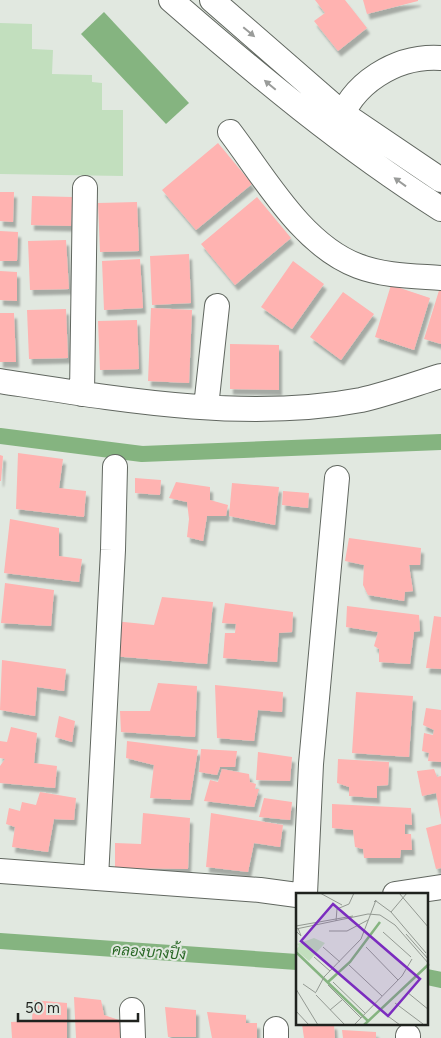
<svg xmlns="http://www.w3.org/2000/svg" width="441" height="1038" font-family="Figtree,Sarabun,sans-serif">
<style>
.green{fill:#c2dfbe}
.water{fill:#85b480}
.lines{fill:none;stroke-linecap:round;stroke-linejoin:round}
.canal{stroke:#85b480;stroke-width:16}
.building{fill:#ffb3b1;filter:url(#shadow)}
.minor-casing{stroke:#616760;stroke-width:26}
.minor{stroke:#fff;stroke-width:24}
.oneway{fill:#9a9c9a}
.labels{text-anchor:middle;stroke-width:4;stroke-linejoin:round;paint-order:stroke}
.water-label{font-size:15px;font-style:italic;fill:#286725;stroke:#e1e8e0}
.inset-river{fill:none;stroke:#85b480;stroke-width:2.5}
.inset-road{fill:none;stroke:#939992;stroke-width:1}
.view{fill:#7b2cbf;fill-opacity:0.15;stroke:#7b2cbf;stroke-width:2.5}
.inset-edge{fill:none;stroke:#1f221e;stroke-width:2.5}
</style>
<defs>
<filter id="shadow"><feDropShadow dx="3" dy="5.5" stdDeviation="1" flood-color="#0004"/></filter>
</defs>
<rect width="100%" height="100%" fill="#e1e8e0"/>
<path class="green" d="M0,23L32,24V49L53,50L52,74L92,75V82L102,83V110H123V176L0,174Z"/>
<path class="water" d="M104,12L189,103L166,124L81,34Z"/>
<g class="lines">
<path class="canal" d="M0,436L142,454L441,442
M0,941L297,962
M427,977L441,980"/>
</g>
<path class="building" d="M315,0H345L367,28L338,51L314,21L325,13Z
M363,0H418V1L367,14Z
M218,143L252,184L196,230L162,190Z
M0,192H14L13,222L0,221Z
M32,196L72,197L71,226L31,225Z
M257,197L291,238L235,285L201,244Z
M137,202L139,251L100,252L98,203Z
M0,231L18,232L17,261H0Z
M66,240L69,289L30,290L28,241Z
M189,254L191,303L152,305L150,256Z
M140,259L143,308L104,310L102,261Z
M293,261L324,284L292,329L261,307Z
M0,271L17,272V301L0,300Z
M441,284V344L424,339Z
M391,285L430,298L414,350L375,337Z
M343,292L374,314L341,360L310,337Z
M151,308L192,310L189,383L148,381Z
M66,309L68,358L29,359L27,310Z
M0,313H14L16,362H0Z
M137,320L139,369L100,370L98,321Z
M230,344L279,345V390L230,389Z
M18,453L63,459L59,488L86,491L84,517L16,509Z
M0,455L3,456L1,481H0Z
M135,478L161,480L160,495L135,493Z
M176,482L210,487V500L228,505L226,516H207L203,541L187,537L189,519L187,502L169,498Z
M232,483L279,487L275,525L229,516Z
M283,491L309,493L308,508L282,505Z
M10,519L59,528V556L82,559L79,582L4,573Z
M349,538L421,548L420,565H409L413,591L405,592L404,601L368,595L363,585L364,565L345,561Z
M5,583L54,590L51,626L1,623Z
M162,597L213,602L207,664L112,656L114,621L154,625Z
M225,603L293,612L292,632L279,633L277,662L223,658L225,633H235L236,624L222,623Z
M347,606L419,615L420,631L414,632L410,664L379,662V649L374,646L378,632L346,627Z
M434,616L441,617V669L426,668Z
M2,660L66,669L64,691L37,687L35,716L0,710Z
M158,683L197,686L195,737L121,732L120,711H150Z
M215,685L283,692L282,712L258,710L254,741L217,738Z
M356,692L413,696L409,757L352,753Z
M426,708L441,710V762L428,761L429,753L422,751L424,733L433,735L434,730L423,725Z
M59,716L75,721L72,742L55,737Z
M11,727L37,733L34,763L57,766L55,788L0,783V766L5,759L0,758V741L7,742Z
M127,741L198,750L190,800L150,798L154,765L126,758Z
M201,749L237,751L235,767H220L217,775L199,772Z
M258,752L292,757L290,781L256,780Z
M338,759L389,762L388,785L377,786V798L349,796V787L337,783Z
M222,769L249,774L250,782L256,784L255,789H259L254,807L204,801L210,780L218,782Z
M434,769L437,777L441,776V820L436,793L422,796L417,771Z
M40,792L76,798L74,820L54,819L48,852L12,847L15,827L6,824L9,808L20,811L22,802L36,805Z
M264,798L292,802L290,820L259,817Z
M332,804L411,808L412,825L405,824V834H411L412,850H401L400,858H364L363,849L355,847L353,830L332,828Z
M143,813L190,818L188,869L115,868V843L141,844Z
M211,813L283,825L280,847L254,843L248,872L206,867Z
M441,824V868L436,869L426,828Z
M74,997L101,1000L104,1015L122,1021L123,1038H76Z
M33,1000L67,1003V1038H12L11,1022L32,1021Z
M165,1007L196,1010V1037H168Z
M207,1012L246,1015V1023H257V1038H212Z
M302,1024H334L335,1038H304Z
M342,1030L376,1032V1038H343Z"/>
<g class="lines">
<defs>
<path id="minor" d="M171,0C257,75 345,148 441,209
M212,0L342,113L441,180
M338,127C350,83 397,55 441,58
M230,132C265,178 302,245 358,266C384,276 414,276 441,278
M0,381C116,399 245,422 361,400C388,394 415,384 441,376
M82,394L85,188
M206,407L217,306
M0,871L260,890L297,895
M96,878L113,550L115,467
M305,894L311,764L337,478
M395,894L441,887
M132,1010L133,1038
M276,1029V1038
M408,1036V1038"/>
</defs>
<use href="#minor" class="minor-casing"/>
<use href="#minor" class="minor"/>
</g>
<defs><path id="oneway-solid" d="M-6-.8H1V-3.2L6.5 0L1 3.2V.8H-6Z" transform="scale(1.25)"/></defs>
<g class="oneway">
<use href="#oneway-solid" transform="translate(249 32) rotate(40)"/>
<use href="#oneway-solid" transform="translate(270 85) rotate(-140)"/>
<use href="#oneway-solid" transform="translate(400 182) rotate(-144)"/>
</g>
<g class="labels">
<g class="water-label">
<text transform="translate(149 952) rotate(4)" y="5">คลองบางปิ้ง</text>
</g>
</g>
<g transform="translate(296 893)">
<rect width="132" height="132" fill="#e1e8e0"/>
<path d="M18,45L29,50L13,68L0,57L3,53L1,51Z" fill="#c2dfbe"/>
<path class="inset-river" d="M0,59L72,128M32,89L54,69L84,29M68,132L133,71"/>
<path class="inset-road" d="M24,0L46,12M103,0L133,35M80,8L95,19L130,60M95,19L111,0M40,28L41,16L53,11L58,0M0,33L57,23M0,36L72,21L84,22L99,32L133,71M0,38L5,43L2,35M33,38H51L72,27M87,39L115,64M110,41L133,67M27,54L44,69M70,54L102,87M18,64L34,78M53,72L86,103M37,89L69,120M7,91L20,100M32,92L65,125M0,96L22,132M20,99L28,84L65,46L80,7L78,9M111,99L133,117M20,102L49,132M99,110L127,131M34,117L46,107M0,118L13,132M89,121L104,132M58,132L106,83L116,66"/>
<path class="view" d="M37,11L124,86L92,123L5,48Z"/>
<rect width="132" height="132" class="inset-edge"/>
</g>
<path d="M18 1013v8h120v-8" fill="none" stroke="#1f221e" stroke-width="2.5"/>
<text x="25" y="1013" font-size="15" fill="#1f221e" stroke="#e1e8e0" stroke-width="4" paint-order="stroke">50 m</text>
</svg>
